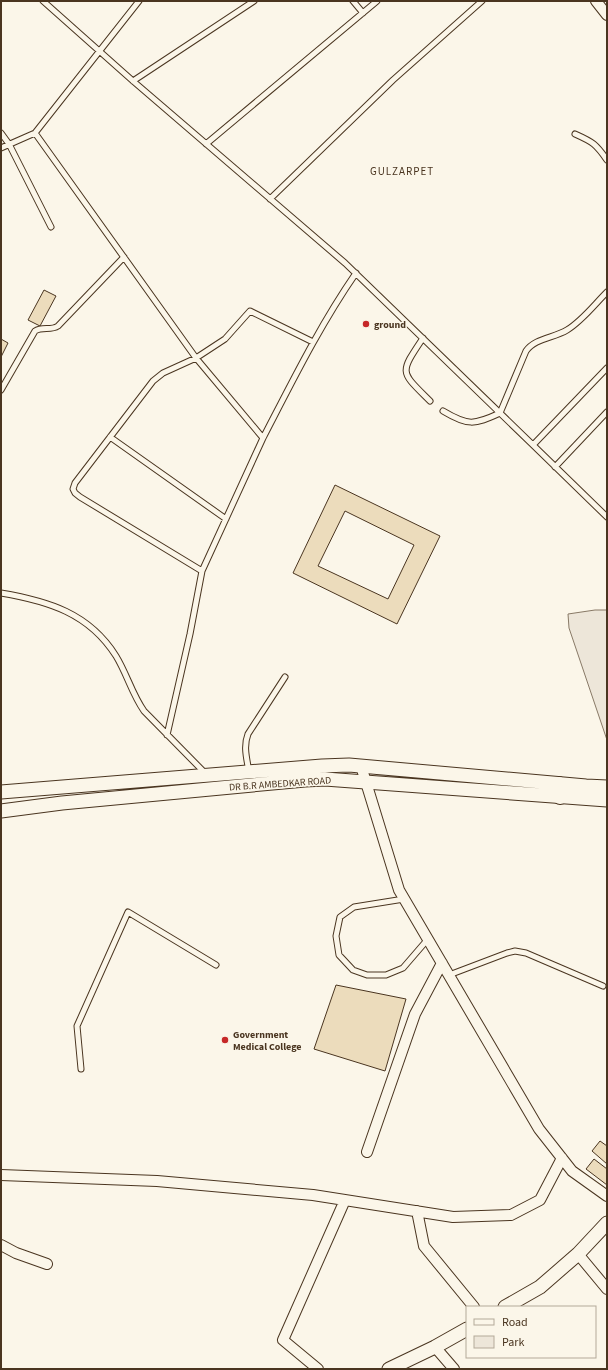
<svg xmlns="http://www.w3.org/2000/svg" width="608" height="1370" font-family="'Source Sans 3',sans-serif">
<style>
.green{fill:#ede6d9;stroke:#887966}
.building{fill:#ecdcbc;stroke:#4a3520;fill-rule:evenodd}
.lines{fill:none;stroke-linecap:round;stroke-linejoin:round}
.service-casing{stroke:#4a3520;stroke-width:7}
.minor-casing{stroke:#4a3520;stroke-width:12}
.tertiary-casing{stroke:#4a3520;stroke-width:15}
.secondary-casing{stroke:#4a3520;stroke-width:16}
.service{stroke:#fbf6e9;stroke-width:5}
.minor{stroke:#fbf6e9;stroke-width:10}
.tertiary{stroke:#fbf6e9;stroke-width:13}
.secondary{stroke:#fbf6e9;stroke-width:14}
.poi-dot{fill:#c62828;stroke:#fbf6e9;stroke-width:1.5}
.labels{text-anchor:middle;stroke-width:3;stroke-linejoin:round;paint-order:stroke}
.poi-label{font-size:10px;font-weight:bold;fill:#4a3520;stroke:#fbf6e9;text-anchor:start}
.street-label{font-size:10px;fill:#4a3520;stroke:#fbf6e9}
.neighbourhood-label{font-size:11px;letter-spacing:1px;fill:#4a3520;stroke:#fbf6e9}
</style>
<rect width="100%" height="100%" fill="#fbf6e9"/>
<path class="green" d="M595,610H607V740L569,628L568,614Z"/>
<path class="building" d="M44,290L56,296L40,326L28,320Z
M1,339L8,343L1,357Z
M335,485L440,536L397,624L293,573ZM345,511L414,545L388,599L318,566Z
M336,985L406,999L385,1071L314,1049Z
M600,1141L607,1146V1164L592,1151Z
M594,1159L607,1169V1185L586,1169Z"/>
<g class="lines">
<defs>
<path id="service" d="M43,1L133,81L345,263L533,445
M139,1L35,133L196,358L263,438L202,571L190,634L167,735
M353,1L363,13
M133,81L254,1
M1,133L9,144L51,227
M575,134C593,142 596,144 607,160
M206,144L377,1
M1,148L35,133
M270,199L393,80L482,1
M423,338C399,374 400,371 430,401
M607,368L533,445L607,517
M1,390L35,331C42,326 51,331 58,326L124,257
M443,411C468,426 474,425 500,413L526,351C535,338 554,338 567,330C582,321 594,305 607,292
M110,437L226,519
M263,438C292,382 320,325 356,273
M555,467L607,412
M202,571L80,497L75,493L73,489L75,483L153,381L163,373L196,358L225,339L250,311L313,342
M1,593C48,601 89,613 116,656C127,674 132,694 144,711L205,773
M249,772C247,759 243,747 248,734L285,677
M404,899L354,907L340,917L336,936L339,955L353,970L367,975H386L403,968L428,939
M449,975L507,953L515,951L526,953L603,986
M81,1069L77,1026L128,912L216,965"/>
<path id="minor" d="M596,1L607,15
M361,766L399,890L539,1129L572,1171L607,1196
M367,1152L415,1014L442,963
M1,1175L157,1181L313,1195L453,1217L511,1215L540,1200L562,1158
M417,1211L424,1246L474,1307
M1,1245L16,1253L47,1264
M578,1254L607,1289
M435,1347L454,1369
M318,1369L283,1340L345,1200"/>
<path id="tertiary" d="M1,792L322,766L349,765L586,786L607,787
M1,811L62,803L305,780L325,779L607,800
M505,1307L540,1287L578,1254L607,1223
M389,1369L435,1347L467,1329"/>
<path id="secondary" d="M559,784L560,797"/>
</defs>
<use href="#service" class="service-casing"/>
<use href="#minor" class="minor-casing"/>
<use href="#tertiary" class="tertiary-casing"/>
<use href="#secondary" class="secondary-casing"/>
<use href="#service" class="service"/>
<use href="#minor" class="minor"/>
<use href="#tertiary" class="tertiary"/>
<use href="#secondary" class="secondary"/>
</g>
<g class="poi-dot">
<circle cx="366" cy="324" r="4"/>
<circle cx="225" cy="1040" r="4"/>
</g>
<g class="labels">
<g class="poi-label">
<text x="374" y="328">ground</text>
<text x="233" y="1038">Government<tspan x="233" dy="12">Medical College</tspan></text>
</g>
<g class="street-label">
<text transform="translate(280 783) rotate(-4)" y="4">DR B.R AMBEDKAR ROAD</text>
</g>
<g class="neighbourhood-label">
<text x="402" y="175">GULZARPET</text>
</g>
</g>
<rect width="608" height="1370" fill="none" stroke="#4a3520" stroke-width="4"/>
<rect x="466" y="1306" width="130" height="52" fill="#fbf6e9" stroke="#b4a999"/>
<rect x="474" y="1319" width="20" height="6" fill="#fbf6e9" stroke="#b4a999"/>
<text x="502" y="1326" font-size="12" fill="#4a3520">Road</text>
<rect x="474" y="1336" width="20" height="12" fill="#ede6d9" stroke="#b4a999"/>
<text x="502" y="1346" font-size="12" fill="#4a3520">Park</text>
</svg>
